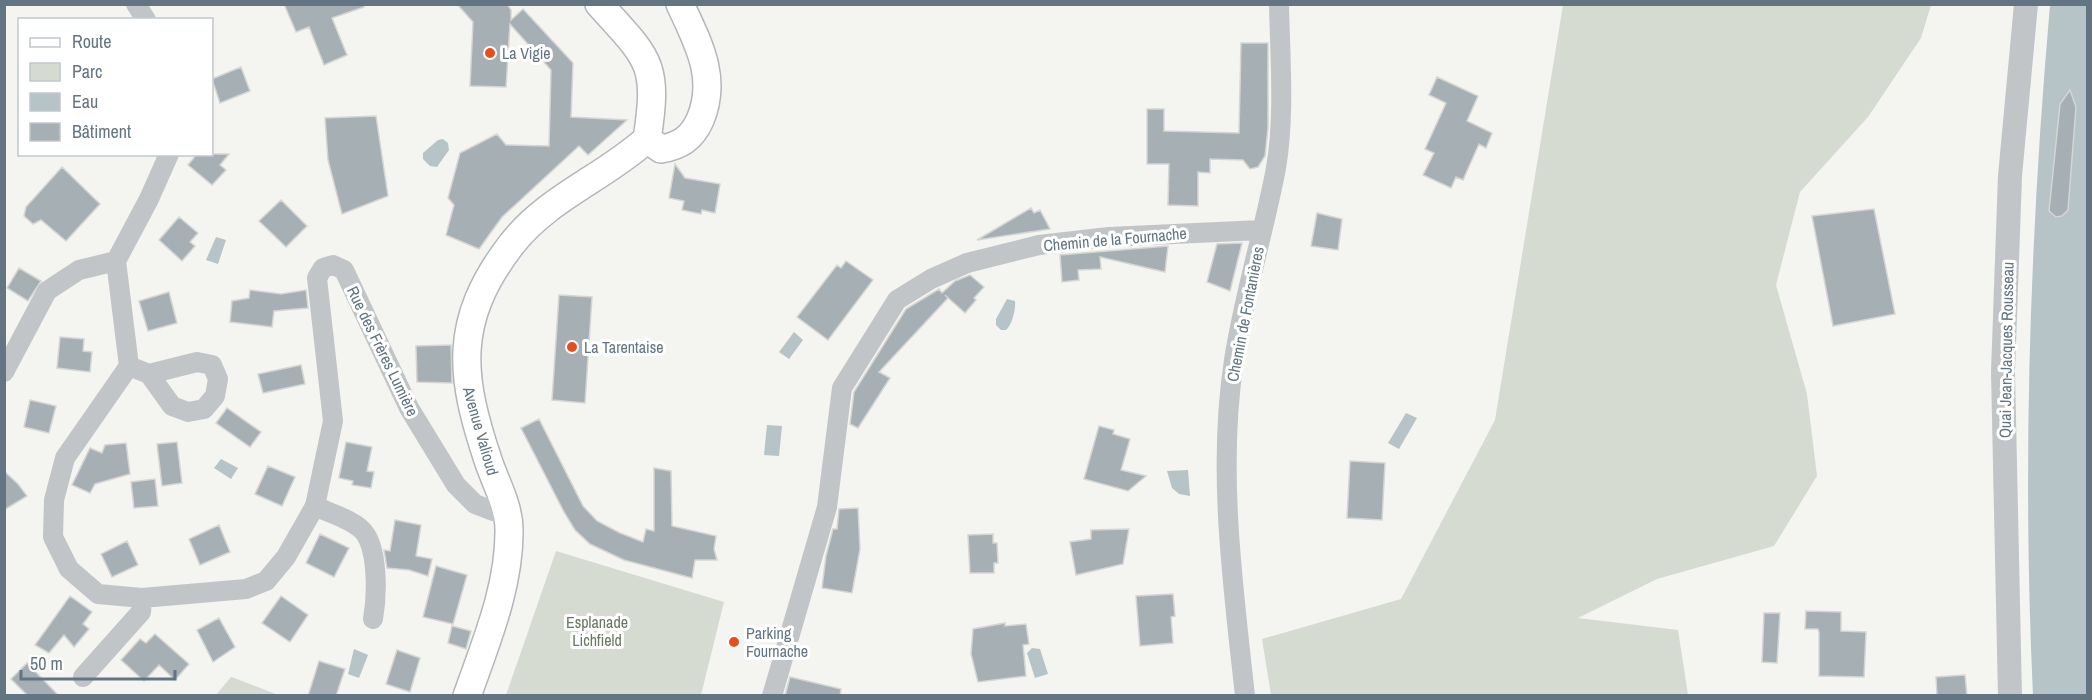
<svg xmlns="http://www.w3.org/2000/svg" width="2092" height="700" font-family="'Archivo Narrow',sans-serif">
<style>
.green{fill:#d5dbd1}
.water{fill:#b6c4c7}
.building{fill:#a6afb4;stroke:#d5d5d3;stroke-width:1.5}
.lines{fill:none;stroke-linecap:round;stroke-linejoin:round}
.secondary-casing{stroke:#b1b7bb;stroke-width:30}
.minor{stroke:#c1c5c8;stroke-width:20}
.tertiary{stroke:#c1c5c8;stroke-width:24}
.secondary{stroke:#fff;stroke-width:27}
.poi-dot{fill:#e64e1e;stroke:#fff;stroke-width:2}
.labels{text-anchor:middle;stroke-width:6;stroke-linejoin:round;paint-order:stroke}
.poi-label{font-size:16px;fill:#637482;stroke:#fff;text-anchor:start}
.street-label{font-size:16px;fill:#637482;stroke:#fff}
.park-label{font-size:16px;fill:#667961;stroke:#fff}
</style>
<rect width="100%" height="100%" fill="#f4f4f0"/>
<path class="green" d="M1563,5H1931L1921,38L1868,117L1800,192L1776,285L1807,394L1817,476L1774,546L1657,579L1578,618L1678,630L1688,695H1271L1262,639L1401,599L1495,420Z
M556,551L724,602L701,695H506Z
M231,677H232L278,695H216Z"/>
<path class="water" d="M2050,5H2087V695H2033C2022,465 2030,234 2050,5Z
M443,139L448,143L449,150L437,167L430,166L423,159V153L438,140Z
M216,237L226,240L218,264L206,260Z
M1007,299L1015,301C1016,309 1012,325 1006,330H1001L996,325V319Z
M794,332L803,340L789,359L779,352Z
M1406,413L1417,418L1399,449L1388,443Z
M767,425L782,426L779,456L764,455Z
M221,459L238,468L231,479L214,468Z
M1188,470L1190,496L1179,494L1172,488L1167,471Z
M1032,648L1040,649L1048,674L1035,678L1027,653Z
M354,649L368,655L359,678L348,674Z"/>
<path class="building" d="M284,4H363L364,7L332,18L347,55L324,65L309,27L296,32Z
M457,4H507L511,10V20L523,9L573,63L571,117L627,120L588,155L579,146L502,217L479,249L446,235L454,205L448,198L460,153L497,134L506,145L549,146L551,70L510,24L506,87L470,86L473,22Z
M1241,43H1268V128L1265,156L1258,167L1250,169L1243,160L1210,159V173L1198,172V206L1168,205L1169,164H1147V109H1164V131L1239,133Z
M241,67L250,91L220,103L212,79Z
M1437,77L1478,96L1467,121L1492,133L1486,148L1479,144L1463,180L1456,177L1451,188L1423,175L1434,153L1425,149L1446,103L1429,95Z
M2070,90L2076,107L2068,210L2062,216L2056,217L2049,211L2060,104Z
M376,116L388,196L342,214L328,160L325,118Z
M197,154H229L220,165L226,170L212,185L188,165Z
M675,164L685,178L720,184L715,213L702,210L701,214L682,210L684,201L669,198Z
M62,167L100,204L66,241L41,220L33,224L24,216L26,207Z
M281,200L307,226L286,247L259,221Z
M1031,208L1034,213L1040,210L1050,229L977,240Z
M1874,209L1895,314L1833,326L1812,216Z
M1317,213L1342,219L1338,250L1311,246Z
M179,217L198,233L190,242L195,246L182,261L159,240Z
M1242,243L1230,291L1207,282L1217,244Z
M1168,246L1165,272L1100,257L1101,269L1078,270L1079,280L1062,282L1060,255Z
M846,261L873,280L828,340L797,317L837,265L841,268Z
M19,268L41,281L28,301L7,288Z
M970,275L984,287L974,298L976,300L965,313L945,295L948,298L879,372L890,378L858,428L850,424L854,392L906,309L939,289L942,293L955,281Z
M250,290L281,294L306,290L308,308L274,311L272,327L230,322L232,301L249,298Z
M169,292L177,323L148,331L139,301Z
M559,295L592,297L585,403L552,400Z
M60,337L84,339L83,351L92,352L90,372L57,368Z
M451,345L452,383L417,382L416,346Z
M301,365L305,384L263,393L258,374Z
M30,400L56,406L49,433L24,427Z
M227,408L261,432L250,447L216,423Z
M539,419L583,506L597,521L620,533L643,542L646,529L654,531V468L671,471L672,526L716,536L714,549L717,560H695L692,578L624,560L590,544L575,530L564,512L521,428Z
M1099,426L1114,430L1113,434L1130,439L1121,470L1146,476L1128,491L1084,479Z
M177,442L182,483L162,486L157,444Z
M346,442L372,447L367,471L374,472L371,488L352,485L353,481L339,478Z
M126,443L130,474L95,484L90,493L72,485L90,448L102,453L105,445Z
M1350,461L1385,463L1382,520L1347,518Z
M268,466L295,477L282,506L255,494Z
M4,471L18,484L27,496L4,510Z
M155,479L158,506L134,508L131,482Z
M858,508L860,549L852,593L822,588L826,556L833,529H837L839,509Z
M395,520L421,525L416,556L432,559L428,576L409,570L387,568L384,550L390,551Z
M219,525L230,552L200,565L189,539Z
M1129,529L1123,564L1076,575L1070,542L1091,539V530Z
M320,534L349,548L334,577L306,563Z
M993,534V543H997L998,563H994V573H970L968,535Z
M127,541L138,565L112,577L101,554Z
M436,566L467,575L453,624L423,617Z
M1173,594L1175,616L1171,617L1173,643L1140,646L1136,596Z
M70,596L92,612L83,624L89,629L74,647L64,635L49,653L35,645Z
M281,596L308,615L290,642L262,623Z
M1806,611L1841,612V631L1866,632L1864,677L1819,676V632L1818,629H1805Z
M1764,613H1780L1777,663L1762,662Z
M219,618L235,647L213,662L197,630Z
M1005,623V626L1026,624L1029,644L1023,645L1026,676L978,682L971,654L973,629Z
M452,626L471,631L466,649L448,643Z
M155,634L189,664L175,680L159,665L144,681L121,660L140,639L146,643Z
M397,650L420,658L410,692L386,684Z
M319,661L345,669L336,696H308Z
M27,663L59,696H28L11,679Z
M1965,675L1967,696H1937L1936,677Z
M790,677L841,689L840,696H785Z"/>
<g class="lines">
<defs>
<path id="secondary" d="M599,4C649,59 659,63 647,139
M647,139L661,149C680,146 692,138 700,120C718,78 698,43 680,4
M467,696C486,642 510,586 509,529C509,507 496,483 489,463C460,377 452,322 511,245C547,198 604,178 647,139"/>
</defs>
<use href="#secondary" class="secondary-casing"/>
<path class="minor" d="M136,4L146,20
M116,261L129,366L65,458L54,500L53,537L69,569L98,594L142,598L246,589L266,581L286,557L315,506L333,421L317,278L323,268L333,265L344,270L409,408L456,485L475,504L493,511L504,508
M129,366L149,374L172,406L188,412L204,409L215,396L218,379L212,365L197,362L149,374
M4,372L47,291L79,270L116,261L149,199L169,154
M315,506C329,513 349,518 361,529C379,545 377,597 373,619
M83,677L141,612L142,598
M772,696L827,507L842,388L897,300L931,279L967,263L1039,245L1109,237L1261,230
M1245,696C1233,585 1217,470 1234,360C1244,295 1264,232 1276,168C1285,115 1280,58 1279,4"/>
<path class="tertiary" d="M2010,696L2003,372L2010,176L2026,4"/>
<use href="#secondary" class="secondary"/>
</g>
<g class="poi-dot">
<circle cx="490" cy="53" r="6"/>
<circle cx="572" cy="347" r="6"/>
<circle cx="734" cy="642" r="6"/>
</g>
<g class="labels">
<g class="poi-label">
<text x="502" y="59">La Vigie</text>
<text x="584" y="353">La Tarentaise</text>
<text x="746" y="639">Parking<tspan x="746" dy="18">Fournache</tspan></text>
</g>
<g class="street-label">
<text transform="translate(1115 239) rotate(-5)" y="6">Chemin de la Fournache</text>
<text transform="translate(1245 314) rotate(-79)" y="6">Chemin de Fontanières</text>
<text transform="translate(2006 350) rotate(-89)" y="6">Quai Jean-Jacques Rousseau</text>
<text transform="translate(383 351) rotate(64)" y="6">Rue des Frères Lumière</text>
<text transform="translate(481 431) rotate(74)" y="6">Avenue Valioud</text>
</g>
<g class="park-label">
<text x="597" y="628">Esplanade<tspan x="597" dy="18">Lichfield</tspan></text>
</g>
</g>
<rect width="2092" height="700" fill="none" stroke="#637482" stroke-width="12"/>
<rect x="18" y="18" width="195" height="138" fill="#ffffff" stroke="#c1c7cd" stroke-width="1.5"/>
<rect x="30" y="38" width="30" height="9" fill="#ffffff" stroke="#c1c7cd" stroke-width="1.5"/>
<text x="72" y="48" font-size="18" fill="#637482">Route</text>
<rect x="30" y="63" width="30" height="18" fill="#d5dbd1" stroke="#c1c7cd" stroke-width="1.5"/>
<text x="72" y="78" font-size="18" fill="#637482">Parc</text>
<rect x="30" y="93" width="30" height="18" fill="#b6c4c7" stroke="#c1c7cd" stroke-width="1.5"/>
<text x="72" y="108" font-size="18" fill="#637482">Eau</text>
<rect x="30" y="123" width="30" height="18" fill="#a6afb4" stroke="#c1c7cd" stroke-width="1.5"/>
<text x="72" y="138" font-size="18" fill="#637482">Bâtiment</text>
<path d="M21 670v9h154v-9" fill="none" stroke="#637482" stroke-width="3"/>
<text x="30" y="670" font-size="18" fill="#637482" stroke="#ffffff" stroke-width="4.5" paint-order="stroke">50 m</text>
</svg>
